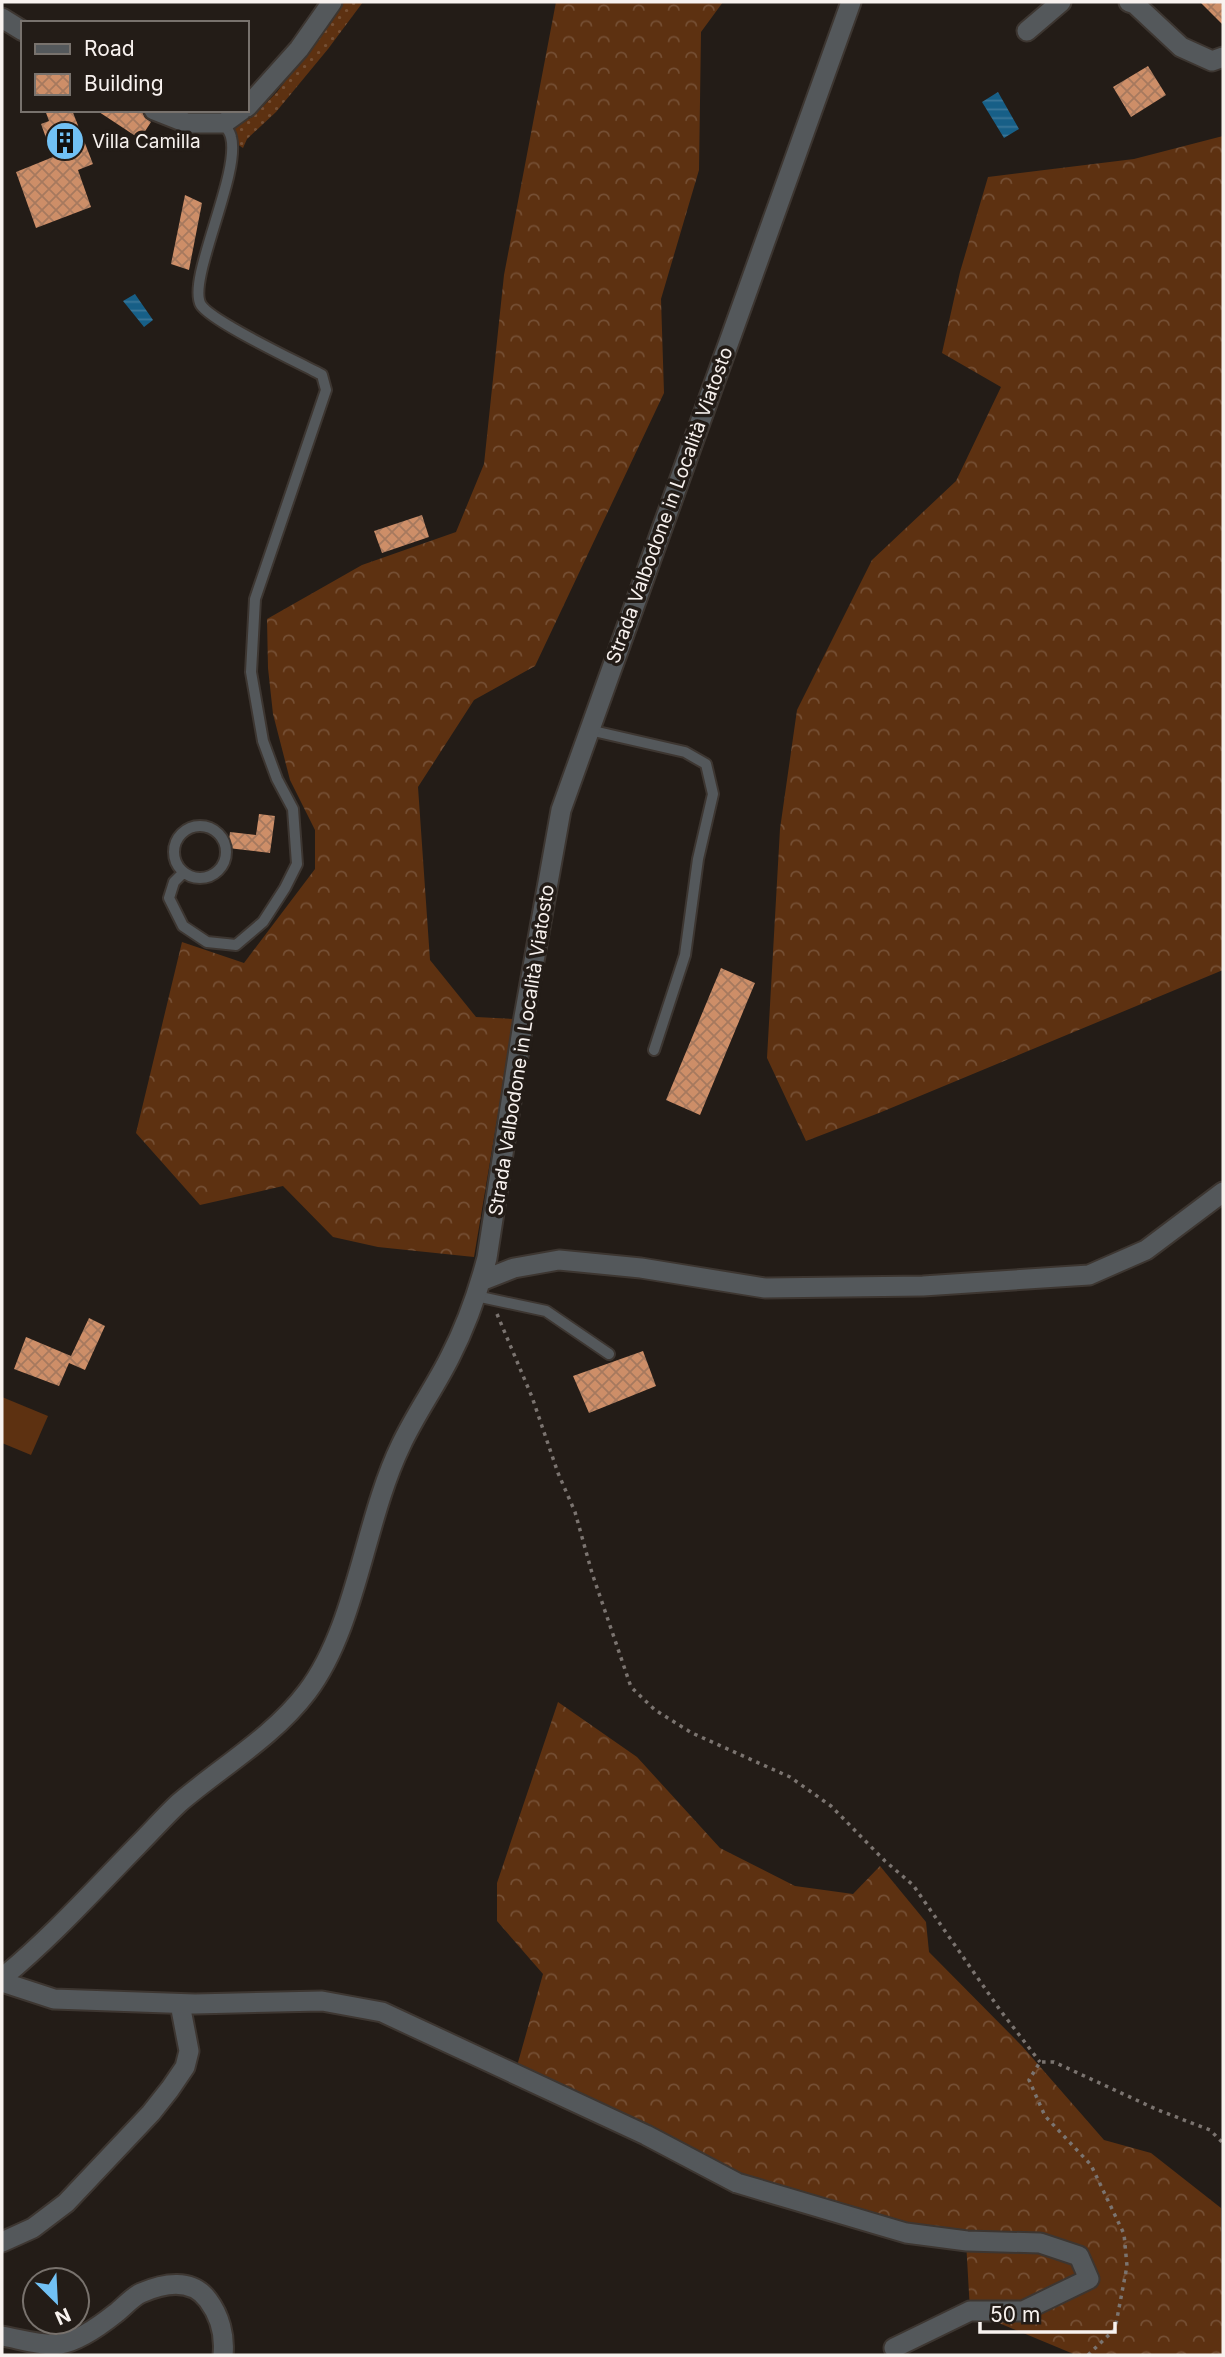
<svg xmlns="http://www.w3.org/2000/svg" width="1225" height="2357" font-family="Inter,sans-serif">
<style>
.grass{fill:url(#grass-dots)}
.forest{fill:url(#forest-crowns)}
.garden{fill:#5d3111}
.water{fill:url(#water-rules)}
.building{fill:url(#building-cross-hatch)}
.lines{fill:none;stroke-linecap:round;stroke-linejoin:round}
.service-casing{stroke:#3d3631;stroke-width:14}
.minor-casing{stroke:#3d3631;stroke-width:23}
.tertiary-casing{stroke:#3d3631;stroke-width:23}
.path{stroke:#7b7470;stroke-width:3.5;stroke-dasharray:3.5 5;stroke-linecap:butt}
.service{stroke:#54585b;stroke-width:10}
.minor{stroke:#54585b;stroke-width:19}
.tertiary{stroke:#54585b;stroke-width:19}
.labels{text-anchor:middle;stroke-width:7;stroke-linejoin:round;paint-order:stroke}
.poi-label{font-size:19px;fill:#f8f2ef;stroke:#231c17;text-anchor:start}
.street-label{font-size:19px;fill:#f8f2ef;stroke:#231c17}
</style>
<defs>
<pattern id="grass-dots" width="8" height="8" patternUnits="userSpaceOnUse" patternTransform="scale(1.75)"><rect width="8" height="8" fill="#5d3111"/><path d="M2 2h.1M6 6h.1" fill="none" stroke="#754f34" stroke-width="1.8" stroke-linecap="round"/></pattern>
<pattern id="forest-crowns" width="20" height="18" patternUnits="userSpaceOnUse" patternTransform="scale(1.75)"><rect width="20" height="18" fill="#5d3111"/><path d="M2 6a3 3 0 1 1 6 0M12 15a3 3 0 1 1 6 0" fill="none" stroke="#754f34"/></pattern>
<pattern id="water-rules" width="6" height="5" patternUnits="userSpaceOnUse" patternTransform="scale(1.75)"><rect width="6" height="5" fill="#175f87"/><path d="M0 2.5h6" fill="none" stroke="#3a7698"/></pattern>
<pattern id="building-cross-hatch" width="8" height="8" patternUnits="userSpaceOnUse" patternTransform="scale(1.75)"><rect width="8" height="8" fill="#cd8e68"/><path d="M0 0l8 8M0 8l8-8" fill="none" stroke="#a6795e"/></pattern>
</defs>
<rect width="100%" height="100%" fill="#231c17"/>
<path class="grass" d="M343,2H363L328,49L276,112L247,139L243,148L237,144L232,128L252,117L277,92Z"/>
<path class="forest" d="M556,2H723L701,32L699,170L661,299L664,393L535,666L474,700L418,787L430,960L476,1017L514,1019L474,1257L378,1247L333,1237L283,1186L200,1205L136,1133L182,942L244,963L315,869V830L290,780L273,714L268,668L267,619L362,565L456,532L484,464L504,275Z
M1223,136V970L879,1113L806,1141L767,1058L780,829L797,710L872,560L956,481L1001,387L942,353L960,272L988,177L1134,159Z
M558,1702L637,1757L720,1848L795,1886L853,1894L880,1866L926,1922L929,1952L1022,2046L1104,2140L1151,2153L1221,2208L1223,2355H1076L970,2311L966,2241L805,2205L515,2073L543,1974L497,1921V1883Z"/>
<path class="garden" d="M2,1397L48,1416L31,1455L2,1443Z"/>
<path class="water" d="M998,92L1019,129L1004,138L982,102Z
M135,294L153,320L144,327L123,301Z"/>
<path class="building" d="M1200,2H1223V25Z
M1148,66L1166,95L1131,117L1113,87Z
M45,110H72L93,164L78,170L91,207L36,228L16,172L53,157L41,124L49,121Z
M96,110H141L145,118L151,122L140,139Z
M185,195L202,203L189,270L171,264Z
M422,515L429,537L382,553L374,531Z
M259,814L275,816L270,853L228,848L230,832L256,835Z
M721,968L755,983L700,1115L666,1100Z
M89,1318L105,1326L85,1370L69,1363L59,1386L14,1369L26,1337L71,1356Z
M643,1351L656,1386L589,1413L573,1376Z"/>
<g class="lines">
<defs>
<path id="service" d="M589,730L685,752L706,764L713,794L698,859L685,955L654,1050
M174 852a26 26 0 1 1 52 0a26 26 0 1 1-52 0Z
M183,873L174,882L169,898L183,926L207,942L236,945L263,922L285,888L297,864L293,809L277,779L263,741L251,672L255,599L326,390L322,375C300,363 212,322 201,305C186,281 241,174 231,137C230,132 226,127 224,123
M476,1296L546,1311L609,1354"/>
<path id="minor" d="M1129,2L1135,4L1181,47L1212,61L1223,57
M1027,31L1061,2
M481,1281L514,1268L559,1260L641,1268L765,1288L923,1286L1089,1275L1146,1250L1223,1192
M2,1978C51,1938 94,1890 138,1845C152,1831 165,1816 179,1803C221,1767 273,1737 307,1692C357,1626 364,1521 401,1445C415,1415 435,1387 450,1357C466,1326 478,1292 487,1258L524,1017L561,810L851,2
M2,1982L54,1999L195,2004L322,2001L382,2012L646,2135L737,2183L906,2233L967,2241L1040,2243L1079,2256L1089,2279L1023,2311H970L894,2348
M2,2242L33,2228L66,2203L151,2113L170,2089L185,2067L189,2051L180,2004
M2,2336C20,2339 41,2346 60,2344C79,2341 101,2325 116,2313C124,2307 132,2297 141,2293C164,2283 192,2278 208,2300C220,2316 225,2336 223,2355"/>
<path id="tertiary" d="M2,18L23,31
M247,107L299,49L332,2
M154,110L187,123H224L242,110"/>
</defs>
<use href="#service" class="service-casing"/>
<use href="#minor" class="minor-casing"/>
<use href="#tertiary" class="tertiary-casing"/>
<path class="path" d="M497,1314L532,1397L558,1473L575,1512L592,1573L631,1687L655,1710L692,1733L790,1777L831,1806L885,1861L913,1885L1000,2010L1040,2062
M1088,2355L1115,2329L1127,2266L1124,2234L1091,2165L1045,2116L1029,2080L1040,2062H1054L1158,2110L1210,2130L1223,2143"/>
<use href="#service" class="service"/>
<use href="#minor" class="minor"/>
<use href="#tertiary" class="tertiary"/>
</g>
<defs>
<symbol id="building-disc" viewBox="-11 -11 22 22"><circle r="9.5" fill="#71c1f5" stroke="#231c17"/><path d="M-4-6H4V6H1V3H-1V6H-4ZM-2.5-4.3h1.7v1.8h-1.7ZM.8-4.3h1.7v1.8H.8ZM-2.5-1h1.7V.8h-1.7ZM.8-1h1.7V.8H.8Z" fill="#111"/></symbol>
</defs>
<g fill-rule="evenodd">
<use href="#building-disc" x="43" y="119" width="44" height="44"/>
</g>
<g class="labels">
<g class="poi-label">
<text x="92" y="148">Villa Camilla</text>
</g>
<g class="street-label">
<text transform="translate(669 505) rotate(-70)" y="7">Strada Valbodone in Località Viatosto</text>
<text transform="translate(521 1050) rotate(-81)" y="7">Strada Valbodone in Località Viatosto</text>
</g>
</g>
<rect width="1225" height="2357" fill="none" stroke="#f8f2ef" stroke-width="7"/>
<rect x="21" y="21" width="228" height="91" fill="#231c17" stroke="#78726d" stroke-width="2"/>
<rect x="35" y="44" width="35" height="10" fill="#54585b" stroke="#78726d" stroke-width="2"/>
<text x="84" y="56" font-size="21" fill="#f8f2ef">Road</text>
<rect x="35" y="74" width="35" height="21" fill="url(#building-cross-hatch)" stroke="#78726d" stroke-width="2"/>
<text x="84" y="91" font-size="21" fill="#f8f2ef">Building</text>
<g transform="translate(56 2301) rotate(156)"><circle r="33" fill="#231c17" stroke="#78726d" stroke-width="2"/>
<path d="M0-5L12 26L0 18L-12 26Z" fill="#71c1f5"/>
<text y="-10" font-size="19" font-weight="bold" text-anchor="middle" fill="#f8f2ef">N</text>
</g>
<path d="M980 2322v10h135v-10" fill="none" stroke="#f8f2ef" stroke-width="3.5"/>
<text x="990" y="2322" font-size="21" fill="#f8f2ef" stroke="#231c17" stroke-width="5" paint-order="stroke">50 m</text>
</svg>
